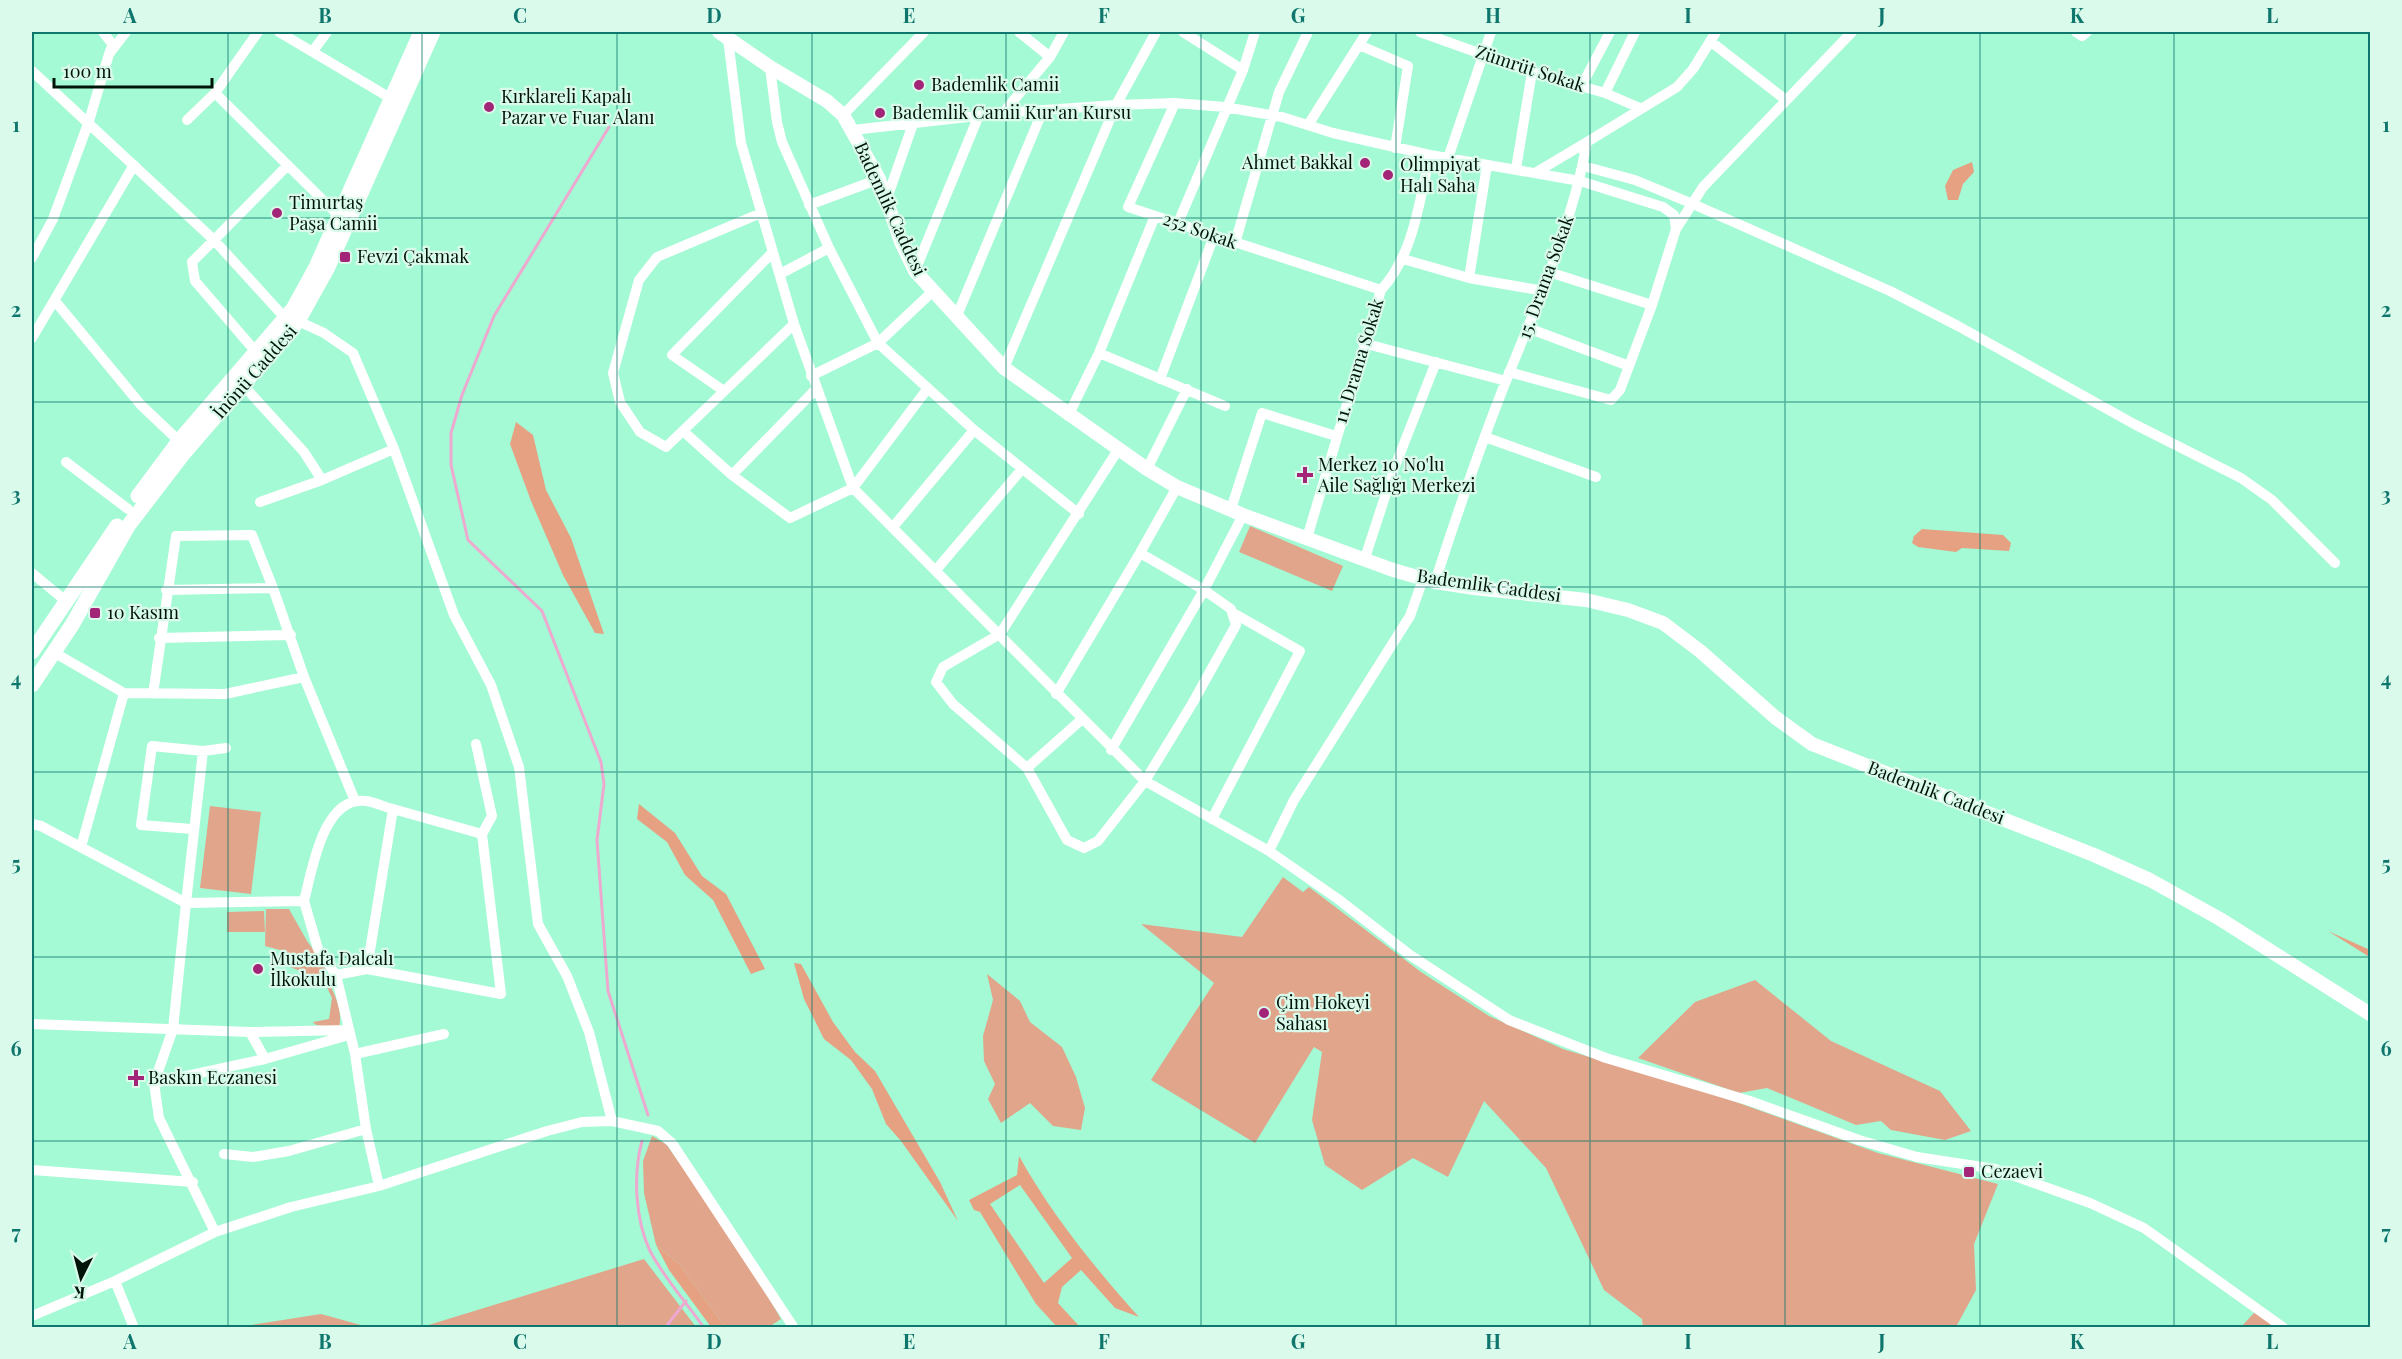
<svg xmlns="http://www.w3.org/2000/svg" width="2402" height="1359" font-family="'Playfair Display',serif">
<style>
.green{fill:#e1a58b}
.forest{fill:#e6a182;fill-rule:evenodd}
.lines{fill:none;stroke-linecap:round;stroke-linejoin:round}
.stream{stroke:#eda9cf;stroke-width:3}
.minor{stroke:#fff;stroke-width:10}
.tertiary{stroke:#fff;stroke-width:14}
.secondary{stroke:#fff;stroke-width:15}
.grid{fill:none;stroke:#0f766e;stroke-width:1.5;stroke-opacity:0.55}
.poi-dot{fill:#a22578;stroke:#dafbeb;stroke-width:2}
.labels{text-anchor:middle;stroke-width:4.5;stroke-linejoin:round;paint-order:stroke}
.street-label{font-size:18px;fill:#00140a;stroke:#dafbeb}
.poi-label{font-size:18px;fill:#00140a;stroke:#dafbeb;text-anchor:start}
.neatline{fill:none;stroke:#0f766e;stroke-width:2}
.grid-label{font-size:20px;text-anchor:middle;font-weight:bold;fill:#0f766e}
</style>
<rect width="100%" height="100%" fill="#a3fad4"/>
<path class="green" d="M1250,526L1343,566L1332,591L1239,552Z
M210,806L261,812L251,894L200,888Z
M1283,877L1303,892L1309,887L1421,972L1489,1016L1563,1049L1725,1098L1878,1153L1998,1184L1974,1244L1976,1290L1956,1327H1643L1642,1319L1604,1290L1546,1168L1484,1101L1448,1177L1413,1158L1362,1190L1325,1165L1312,1120L1322,1052L1314,1047L1255,1143L1151,1080L1214,983L1141,924L1242,937Z
M266,909H289L307,941L326,967C324,986 345,999 339,1028L316,1025L313,1022L329,1019L332,998L323,979C309,979 299,968 286,966L287,952L265,946Z
M264,911L265,932H227V912Z
M987,974L1020,1001L1030,1022L1062,1047L1076,1077L1085,1108L1081,1130L1053,1126L1030,1103L1001,1123L988,1099L995,1084L984,1061L983,1036L993,1000Z
M1755,980L1831,1041L1940,1091L1971,1131L1945,1140L1891,1130L1881,1121L1856,1125L1767,1088L1739,1093L1638,1058L1695,1002Z
M652,1136L666,1144L741,1250L781,1319L769,1327H725L680,1265L656,1245L644,1193L643,1161Z
M644,1259L696,1327H422Z
M2255,1312L2277,1328H2240Z
M321,1314L368,1327H239Z"/>
<path class="forest" d="M1972,162L1974,172L1963,184L1958,200H1948L1945,186L1953,170Z
M516,422L533,435L546,490L571,538L604,634L595,633L563,575L531,501L510,444Z
M1922,529L2003,535L2011,543L2009,551L1962,548L1956,552L1918,547L1912,543L1914,536Z
M639,804L675,833L702,876L726,894L765,969L751,974L713,900L685,875L667,842L637,819Z
M2328,931L2370,950V958L2368,956Z
M794,963L801,964L833,1022L855,1052L875,1071L940,1182L958,1221L901,1141L886,1124L872,1089L851,1060L824,1039L804,999Z
M1019,1156C1052,1215 1094,1267 1139,1317L1115,1308L1081,1270L1062,1287L1058,1303L1080,1327H1057L1036,1304L980,1212L974,1210L969,1200L1017,1175ZM1020,1185L1072,1258L1044,1283L990,1204Z
M656,1245L680,1265L725,1327H711L669,1270Z"/>
<g class="lines">
<path class="stream" d="M609,127L494,316L462,395L451,433V465L468,540L542,611L601,762L604,784L597,840L608,991L648,1115
M642,1141C633,1174 635,1219 650,1251C664,1278 687,1303 704,1328
M665,1328L686,1301"/>
<path class="minor" d="M103,32L113,45L110,51
M279,32L392,99
M1019,32L1050,57
M1183,32L1243,70
M1420,32L1532,72L1605,93L1640,108
M2076,32L2082,36L2087,32
M728,39L741,143L794,324L853,488L1145,781L1269,851L1338,899L1410,955L1509,1020L1606,1058L1750,1101L1859,1140L1917,1157L1995,1169L2090,1203L2144,1228L2284,1328
M1710,41L1786,100
M1359,45L1408,66L1395,148
M313,51L327,32
M770,67L777,122L782,142L829,248L878,343L974,430L1079,514
M32,71L214,240L287,166
M1582,85L1610,32
M215,93L338,215
M1605,93L1635,32
M1175,103L1128,207L1381,290
M1003,113L1050,57L1064,32
M843,115L924,32
M187,120L215,93L258,32
M1308,125L1367,32
M853,130L1003,113L1116,105L1175,103L1225,107L1282,117L1333,133L1430,155L1580,181L1663,207L1674,215L1676,229L1652,305
M1448,158L1491,32
M1583,166L1635,180L1693,204L1890,291L1958,326L2134,424L2241,478L2272,500L2335,563
M1516,169L1532,72
M1535,173L1587,142
M886,201L913,124
M809,205L879,179
M761,213L657,257L639,280L613,373L620,402L640,432L666,447L794,324
M1178,223L1243,70L1255,32
M1676,229L1703,187L1852,32
M1235,243L1279,92L1308,32
M32,258L53,219L89,121L109,54L126,32
M1403,259L1469,278L1544,291
M915,271L979,115
M780,274L829,248
M1469,278L1487,165
M55,301L141,405L179,441
M956,318L1043,110
M298,321L324,333L353,353L394,449L454,615L491,685L519,767L538,924L567,976L589,1032L612,1121
M1528,328L1629,366
M32,338L134,165
M1363,343L1506,381
M256,352L195,281L192,262L214,240L285,318
M1099,353L1225,406
M1004,368L1116,105L1156,32
M1509,372L1611,400L1620,390L1652,305L1552,273
M811,376L878,343L932,292
M1160,379L1214,236
M242,384L304,452L322,480
M724,391L672,355L773,252
M1068,416L1099,353L1155,216
M683,431L732,475L790,518L853,488L928,388
M1485,437L1596,477
M1118,450L1000,634L943,667L936,682L953,704L1027,768L1067,840L1084,848L1098,841L1145,781L1192,704L1236,625L1231,609L1204,590L1140,553
M66,462L128,509
M1147,469L1187,389
M732,475L816,389
M260,502L322,480L394,449
M1231,509L1262,413L1336,436
M893,527L974,430
M1307,538L1381,290C1414,254 1419,202 1430,155
M1364,561L1394,469L1436,362
M936,570L1022,469
M32,573L67,602
M1435,582C1458,511 1482,440 1510,371C1541,294 1572,225 1587,142L1677,87L1693,69L1716,32
M166,590L273,588L304,677L355,801
M159,638L291,635
M55,653L124,693L225,694L304,677
M153,694L176,536L252,535L273,588
M1056,694L1140,553L1177,487
M476,744L492,816L482,834
M1111,750L1204,590L1243,515
M203,751L186,903L304,901L318,949L336,975L355,1054L366,1129L379,1186
M1027,768L1081,720
M1212,819L1300,651L1235,614
M32,824L41,826L186,903L173,1029L154,1083L159,1118L215,1232
M192,829L141,825L152,746L203,751L226,748
M81,847L124,693
M1269,851L1294,800L1410,616L1423,579
M304,901C312,871 323,795 366,801C375,802 384,807 393,809L367,969
M336,975L367,969L501,994L482,834L393,809
M32,1024L250,1032L347,1030
M250,1032L265,1059
M355,1054L444,1034
M154,1083L265,1059L349,1035
M224,1154L253,1157L289,1151L366,1129
M32,1170L193,1182
M115,1281L134,1328
M32,1316L115,1281L215,1232L291,1207L379,1186L547,1131L582,1122L612,1121L658,1131L672,1143L794,1328"/>
<path class="tertiary" d="M719,32L770,67L827,101L843,115L879,179L901,242L915,271L1004,368L1147,469L1177,487L1243,515L1393,570L1435,582L1474,588L1586,600L1628,610L1663,623L1700,651L1776,718L1812,744L2094,855L2150,880L2220,919L2370,1014"/>
<path class="secondary" d="M138,496L179,441L293,309L316,267L421,32
M32,652L117,526
M32,685L72,625L128,526L184,453L298,321L328,267L433,32"/>
</g>
<path class="grid" d="M228,32V1328M422,32V1328M617,32V1328M812,32V1328M1006,32V1328M1201,32V1328M1396,32V1328M1590,32V1328M1785,32V1328M1980,32V1328M2174,32V1328M32,218H2370M32,402H2370M32,587H2370M32,772H2370M32,957H2370M32,1141H2370"/>
<g class="poi-dot">
<circle cx="919" cy="85" r="6"/>
<circle cx="489" cy="107" r="6"/>
<circle cx="880" cy="113" r="6"/>
<circle cx="1365" cy="163" r="6"/>
<circle cx="1388" cy="175" r="6"/>
<circle cx="277" cy="213" r="6"/>
<rect x="339" y="251" width="12" height="12" rx="3"/>
<path d="M1302 466h6v6h6v6h-6v6h-6v-6h-6v-6h6z"/>
<rect x="89" y="607" width="12" height="12" rx="3"/>
<circle cx="258" cy="969" r="6"/>
<circle cx="1264" cy="1013" r="6"/>
<path d="M133 1069h6v6h6v6h-6v6h-6v-6h-6v-6h6z"/>
<rect x="1963" y="1166" width="12" height="12" rx="3"/>
</g>
<g class="labels">
<g class="street-label">
<text transform="translate(1530 69) rotate(18)" y="6">Zümrüt Sokak</text>
<text transform="translate(890 209) rotate(65)" y="6">Bademlik Caddesi</text>
<text transform="translate(1200 231) rotate(19)" y="6">252 Sokak</text>
<text transform="translate(1546 277) rotate(-70)" y="6">15. Drama Sokak</text>
<text transform="translate(1359 361) rotate(-73)" y="6">11. Drama Sokak</text>
<text transform="translate(255 372) rotate(-49)" y="6">İnönü Caddesi</text>
<text transform="translate(1489 586) rotate(8)" y="6">Bademlik Caddesi</text>
<text transform="translate(1936 793) rotate(21)" y="6">Bademlik Caddesi</text>
</g>
<g class="poi-label">
<text x="931" y="91">Bademlik Camii</text>
<text x="501" y="103">Kırklareli Kapalı<tspan x="501" dy="21">Pazar ve Fuar Alanı</tspan></text>
<text x="892" y="119">Bademlik Camii Kur'an Kursu</text>
<text x="1353" y="169" text-anchor="end">Ahmet Bakkal</text>
<text x="1400" y="171">Olimpiyat<tspan x="1400" dy="21">Halı Saha</tspan></text>
<text x="289" y="209">Timurtaş<tspan x="289" dy="21">Paşa Camii</tspan></text>
<text x="357" y="263">Fevzi Çakmak</text>
<text x="1318" y="471">Merkez 10 No'lu<tspan x="1318" dy="21">Aile Sağlığı Merkezi</tspan></text>
<text x="107" y="619">10 Kasım</text>
<text x="270" y="965">Mustafa Dalcalı<tspan x="270" dy="21">İlkokulu</tspan></text>
<text x="1276" y="1009">Çim Hokeyi<tspan x="1276" dy="21">Sahası</tspan></text>
<text x="148" y="1084">Baskın Eczanesi</text>
<text x="1981" y="1178">Cezaevi</text>
</g>
</g>
<rect width="2402" height="1359" fill="none" stroke="#dafbeb" stroke-width="66"/>
<g transform="translate(81 1278) rotate(186)" stroke="#dafbeb" stroke-width="4.5" paint-order="stroke">
<path d="M0-4.5L10 22L0 15L-10 22Z" fill="#00140a"/>
<text y="-9" font-size="16" font-weight="bold" text-anchor="middle" fill="#00140a">K</text>
</g>
<path d="M54 78v9h158v-9" fill="none" stroke="#00140a" stroke-width="3"/>
<text x="63" y="78" font-size="18" fill="#00140a" stroke="#dafbeb" stroke-width="4.5" paint-order="stroke">100 m</text>
<rect x="33" y="33" width="2336" height="1293" class="neatline"/>
<g class="grid-label">
<text x="130" y="23">A</text>
<text x="325" y="23">B</text>
<text x="520" y="23">C</text>
<text x="714" y="23">D</text>
<text x="909" y="23">E</text>
<text x="1104" y="23">F</text>
<text x="1298" y="23">G</text>
<text x="1493" y="23">H</text>
<text x="1688" y="23">I</text>
<text x="1882" y="23">J</text>
<text x="2077" y="23">K</text>
<text x="2272" y="23">L</text>
<text x="16" y="132">1</text>
<text x="2386" y="132">1</text>
<text x="16" y="317">2</text>
<text x="2386" y="317">2</text>
<text x="16" y="502">3</text>
<text x="2386" y="502">3</text>
<text x="16" y="686">4</text>
<text x="2386" y="686">4</text>
<text x="16" y="871">5</text>
<text x="2386" y="871">5</text>
<text x="16" y="1056">6</text>
<text x="2386" y="1056">6</text>
<text x="16" y="1240">7</text>
<text x="2386" y="1240">7</text>
<text x="130" y="1349">A</text>
<text x="325" y="1349">B</text>
<text x="520" y="1349">C</text>
<text x="714" y="1349">D</text>
<text x="909" y="1349">E</text>
<text x="1104" y="1349">F</text>
<text x="1298" y="1349">G</text>
<text x="1493" y="1349">H</text>
<text x="1688" y="1349">I</text>
<text x="1882" y="1349">J</text>
<text x="2077" y="1349">K</text>
<text x="2272" y="1349">L</text>
</g>
</svg>
